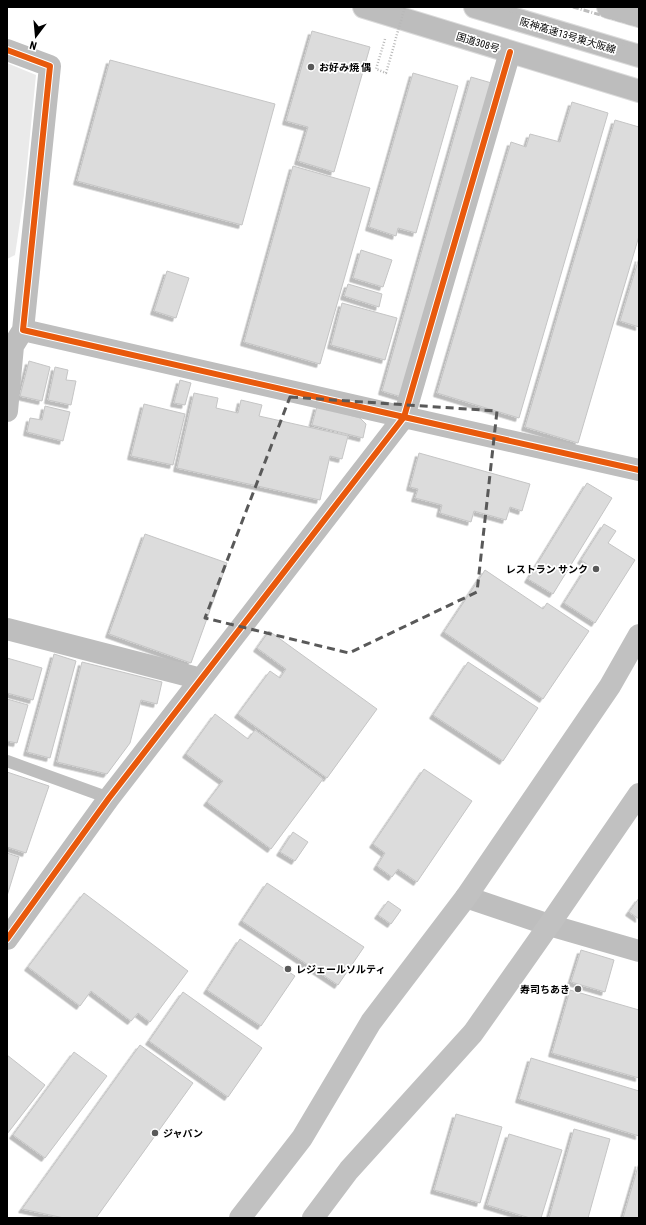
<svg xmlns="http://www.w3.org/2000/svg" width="646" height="1225" font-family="'Roboto Condensed','Noto Sans JP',sans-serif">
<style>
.green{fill:#eaeaea}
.building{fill:#dcdcdc;stroke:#c5c5c5;filter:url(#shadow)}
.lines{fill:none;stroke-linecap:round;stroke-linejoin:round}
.highway-casing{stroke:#dbdbdb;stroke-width:24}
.path{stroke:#b8b8b8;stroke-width:2.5;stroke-dasharray:1 2;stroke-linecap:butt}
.lane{stroke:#bebebe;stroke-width:12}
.street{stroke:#bebebe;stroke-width:22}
.secondary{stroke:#c1c1c1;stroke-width:22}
.highway{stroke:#bdbdbd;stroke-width:22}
.rail{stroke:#bdbdbd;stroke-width:3;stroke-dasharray:6 2 1 2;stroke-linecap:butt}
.path-bridge{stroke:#b8b8b8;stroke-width:2.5;stroke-dasharray:1 2;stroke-linecap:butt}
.cycleway-casing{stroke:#fff;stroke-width:8}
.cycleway{stroke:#e8590c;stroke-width:6}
.marked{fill:none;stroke:#595959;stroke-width:3;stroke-dasharray:8 5;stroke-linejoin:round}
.poi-dot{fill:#595959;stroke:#fff;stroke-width:1.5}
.labels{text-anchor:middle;stroke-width:3.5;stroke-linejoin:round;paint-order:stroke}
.street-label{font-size:10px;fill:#000;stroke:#fff}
.poi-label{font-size:10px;font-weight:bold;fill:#000;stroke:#fff;text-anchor:start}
</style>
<defs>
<filter id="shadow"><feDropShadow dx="-3.5" dy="3.5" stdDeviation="0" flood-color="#0004"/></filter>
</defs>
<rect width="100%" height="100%" fill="#fff"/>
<path class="green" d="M7,63L36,75L24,195L15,255L7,259Z"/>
<path class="building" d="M312,31L370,47L334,172L298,161L308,127L286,121Z
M110,60L275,104L242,225L77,181Z
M413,73L458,86L416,233L398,228L396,236L369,227Z
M471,77L495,84L405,398L382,391Z
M572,102L608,113L519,418L437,393L511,142L526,147L530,134L560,142Z
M615,120L639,127V236L578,443L525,427Z
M293,166L370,188L320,364L244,342Z
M361,250L392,260L383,287L353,278Z
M639,258V327L620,321Z
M167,271L189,278L176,318L154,311Z
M348,284L382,294L379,307L344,296Z
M342,303L397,318L385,360L331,345Z
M29,361L50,367L42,401L20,396Z
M55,367L68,370L66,380L76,381L71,405L48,400Z
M180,380L191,383L185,405L174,403Z
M194,393L218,398L216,408L238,413L241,400L262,405L259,416L348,436L342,459L330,456L320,500L177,468Z
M144,404L185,414L173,465L131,456Z
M45,406L70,412L63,441L27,432L30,418L42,420Z
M317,406L360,418L366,424L363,438L312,425Z
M419,453L530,484L522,511L510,507L506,520L474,511L471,522L440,513L442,505L415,498L418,489L410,487Z
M587,483L612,498L553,594L528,579Z
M604,524L616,531L608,543L635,560L595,623L564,603L588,565L581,560Z
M145,534L227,563L191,663L109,634Z
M485,570L543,609L547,603L589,631L543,699L444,632Z
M269,631L377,709L327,778L238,714L270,671L280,678L286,669L257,648Z
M54,654L76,661L50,758L27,752Z
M7,658L42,668L33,700L7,693Z
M82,662L162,682L157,704L141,700L130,743L107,774L57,762Z
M468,662L538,708L503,761L433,715Z
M7,699L28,705L17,743L7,741Z
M215,714L248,739L255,730L323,779L271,849L207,802L223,781L186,754Z
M424,769L472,801L417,882L398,869L392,877L377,866L385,853L373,844Z
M7,772L49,786L26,853L7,847Z
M293,832L308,842L295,861L280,852Z
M7,853L19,857L7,896Z
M267,883L364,947L338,985L242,921Z
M84,893L188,971L150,1022L138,1013L131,1021L91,991L80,1006L28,967Z
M639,898V919L629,912Z
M388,901L401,910L391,924L378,915Z
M240,939L295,976L261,1026L207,990Z
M581,950L614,960L605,992L571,982Z
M570,990L639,1010V1078L552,1053Z
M183,992L262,1048L228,1097L149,1041Z
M140,1045L193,1083L96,1218H64L22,1209Z
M74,1052L107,1076L45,1158L13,1135Z
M7,1055L45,1085L7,1134Z
M531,1058L639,1091V1136L519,1099Z
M456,1114L502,1127L480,1203L434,1190Z
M574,1129L610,1139L588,1218H549Z
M509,1134L562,1150L541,1218H530L487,1205Z
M639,1163V1218H623Z"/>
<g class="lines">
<defs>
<path id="highway" d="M364,7L639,91
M475,7L639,56
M608,7L639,16"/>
</defs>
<use href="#highway" class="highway-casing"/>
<path class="path" d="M385,39L376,69L386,73L395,42"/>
<path class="lane" d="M7,761L109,798"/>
<path class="street" d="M7,50L50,66L23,330L404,417L510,52
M7,411L13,346L23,330
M7,629L201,679
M466,897L549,925L639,951
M7,939L109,798L404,417L639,470"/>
<path class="secondary" d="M240,1218L302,1138L371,1022L466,897L610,686L639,635
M313,1218L349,1170L473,1033L549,925L639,794"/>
<use href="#highway" class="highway"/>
<path class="rail" d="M498,7L639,49
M573,7L639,26"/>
<path class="path-bridge" d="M395,41L405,7"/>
<defs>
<path id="cycleway" d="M7,50L50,66L23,330L404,417L510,52
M7,939L109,798L404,417L639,470"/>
</defs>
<use href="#cycleway" class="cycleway-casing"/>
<use href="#cycleway" class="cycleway"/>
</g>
<path class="marked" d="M290,397L497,411L477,592L349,653L205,618Z"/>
<g class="poi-dot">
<circle cx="311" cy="67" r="4"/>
<circle cx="596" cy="569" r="4"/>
<circle cx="288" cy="969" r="4"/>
<circle cx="578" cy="989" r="4"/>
<circle cx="155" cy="1133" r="4"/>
</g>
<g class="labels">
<g class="street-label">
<text transform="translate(568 35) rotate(17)" y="4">阪神高速13号東大阪線</text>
<text transform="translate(478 42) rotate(17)" y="4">国道308号</text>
</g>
<g class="poi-label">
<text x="319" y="71">お好み焼 偶</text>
<text x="588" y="573" text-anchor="end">レストラン サンク</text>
<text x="296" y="973">レジェールソルティ</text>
<text x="570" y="993" text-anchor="end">寿司ちあき</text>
<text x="163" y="1137">ジャパン</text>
</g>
</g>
<rect width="646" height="1225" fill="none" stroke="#000000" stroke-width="16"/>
<g transform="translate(36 36) rotate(196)" stroke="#ffffff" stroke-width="3" paint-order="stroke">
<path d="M0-3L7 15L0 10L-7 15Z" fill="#000000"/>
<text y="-6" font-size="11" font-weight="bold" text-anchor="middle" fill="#000000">N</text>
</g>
</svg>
